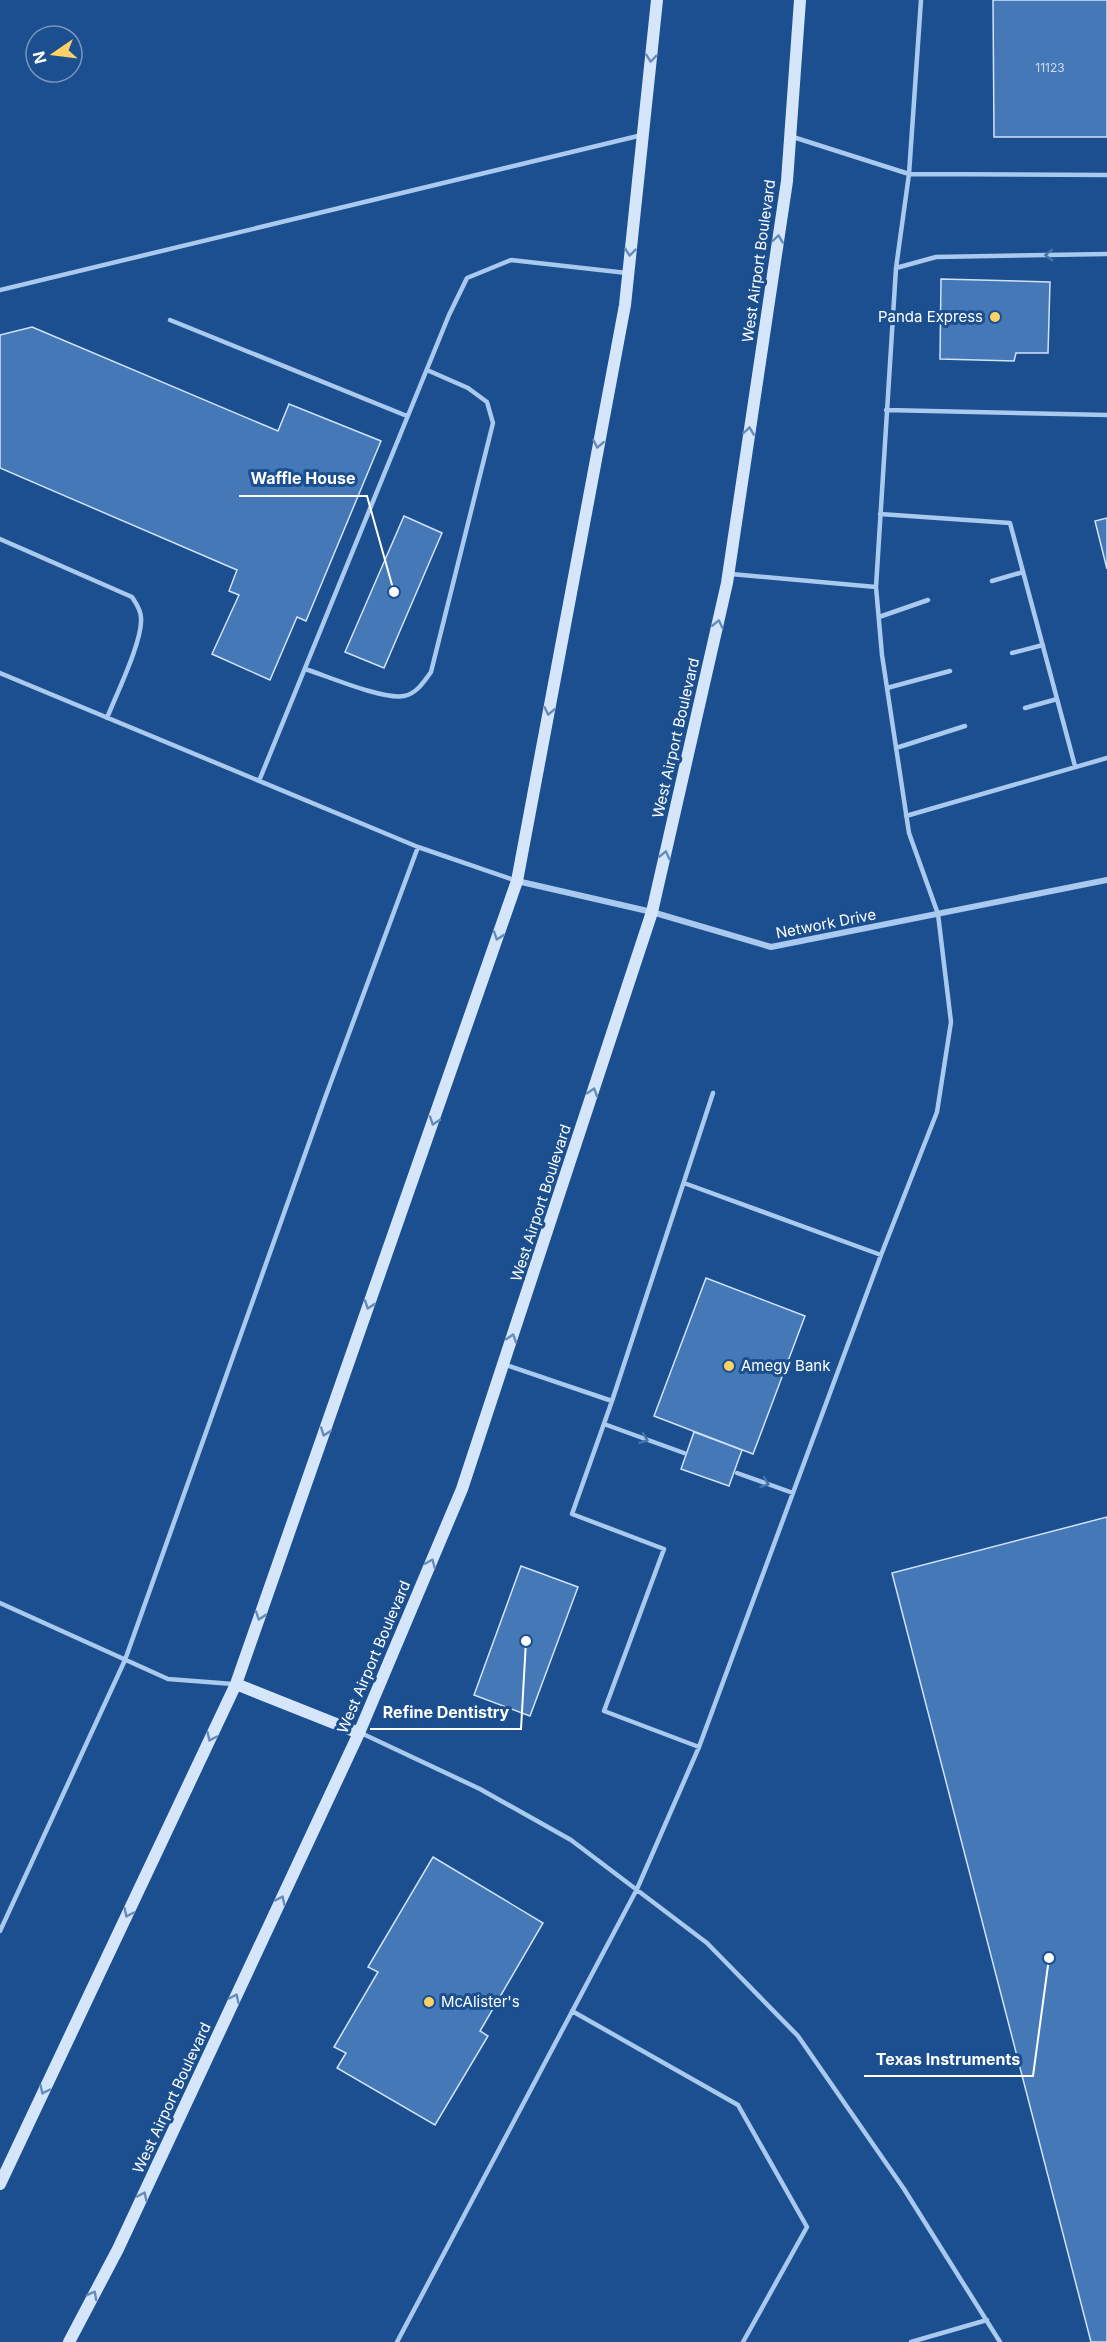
<svg xmlns="http://www.w3.org/2000/svg" width="1107" height="2342" font-family="Inter,sans-serif">
<style>
.building{fill:#4478b7;stroke:#cfe3fa;stroke-width:1.5}
.lines{fill:none;stroke-linecap:round;stroke-linejoin:round}
.lane{stroke:#a9c9ee;stroke-width:4.5}
.street{stroke:#a9c9ee;stroke-width:6}
.secondary{stroke:#d6e6fa;stroke-width:12}
.oneway{stroke:#668bba}
.oneway2{stroke:#4674ac}
.poi-dot{fill:#ffd166;stroke:#1b4f8f;stroke-width:2}
.labels{text-anchor:middle;stroke-width:6;stroke-linejoin:round;paint-order:stroke}
.number-label{font-size:12px;fill:#d0dded}
.street-label{font-size:15px;fill:#fff;stroke:#1b4f8f}
.poi-label{font-size:15px;fill:#fff;stroke:#1b4f8f;text-anchor:start}
.leader{fill:none;stroke:#fff;stroke-width:2}
.callout-dot{fill:#fff;stroke:#1b4f8f;stroke-width:2}
.callout-label{font-size:16px;text-anchor:middle;font-weight:bold;fill:#fff;stroke:#1b4f8f;stroke-width:6;stroke-linejoin:round;paint-order:stroke}
</style>
<rect width="100%" height="100%" fill="#1b4f8f"/>
<path class="building" d="M993,0H1107V137H994Z
M941,279L1050,282L1048,353H1016L1014,361L940,359Z
M32,327L278,431L289,404L381,441L306,621L297,617L270,680L212,654L239,595L229,591L237,570L0,468V335Z
M404,516L442,533L384,668L345,652Z
M1107,518V569L1095,521Z
M706,1278L805,1316L753,1454L654,1416Z
M694,1432L742,1450L729,1486L681,1469Z
M1107,1517V2342H1091L892,1573Z
M521,1566L578,1587L530,1716L474,1695Z
M433,1857L543,1923L480,2031L488,2036L435,2125L337,2068L346,2053L334,2047L378,1972L368,1967Z"/>
<g class="lines">
<path class="lane" d="M793,137L909,174L1107,175
M896,268L936,257L1107,254
M0,290L642,135
M170,320L407,416
M886,410L1107,415
M880,514L1010,523L1075,766
M0,539L132,597C136,603 141,610 141,618C143,640 116,695 107,718
M731,574L876,587
M992,581L1023,572
M879,617L928,600
M1012,653L1043,645
M305,669C327,676 383,700 404,696C416,694 424,682 431,672L493,423L487,402L468,388L427,370
M0,673L418,847L514,880
M887,688L950,671
M1025,708L1057,699
M896,748L965,726
M259,781L449,315L467,278L511,260L627,273
M906,816L1107,758
M684,1183L881,1255
M503,1364L612,1401L713,1093
M612,1401L572,1514L664,1549L604,1711L699,1747
M604,1424L684,1453
M737,1473L793,1493
M0,1603L168,1679L233,1684
M361,1733L480,1789L571,1840L707,1943L798,2036L904,2189L1000,2342
M0,1931L125,1660L325,1098L418,847
M572,2011L738,2105L807,2227L743,2342
M397,2342L637,1889L699,1747L881,1255L937,1112L951,1022L938,914L909,833L882,655L876,587L896,268L909,174L921,0
M911,2342L987,2320"/>
<path class="street" d="M517,881L652,912L771,947L1107,880"/>
<path class="secondary" d="M236,1684L359,1733
M0,2184L236,1684L517,881L625,305L657,0
M69,2342L118,2249L359,1733L462,1489L652,912L727,583L787,181L800,0"/>
</g>
<defs><path id="oneway-chevron" d="M-2-3.5L2.5 0L-2 3.5" fill="none" stroke-width="1.6" stroke-linecap="round" stroke-linejoin="round" transform="scale(1.5)"/></defs>
<g class="oneway">
<use href="#oneway-chevron" transform="translate(651 58) rotate(96)"/>
<use href="#oneway-chevron" transform="translate(778 239) rotate(-82)"/>
<use href="#oneway-chevron" transform="translate(630 252) rotate(96)"/>
<use href="#oneway-chevron" transform="translate(749 431) rotate(-82)"/>
<use href="#oneway-chevron" transform="translate(598 444) rotate(101)"/>
<use href="#oneway-chevron" transform="translate(718 624) rotate(-77)"/>
<use href="#oneway-chevron" transform="translate(549 711) rotate(101)"/>
<use href="#oneway-chevron" transform="translate(665 855) rotate(-77)"/>
<use href="#oneway-chevron" transform="translate(498 936) rotate(109)"/>
<use href="#oneway-chevron" transform="translate(593 1092) rotate(-72)"/>
<use href="#oneway-chevron" transform="translate(434 1121) rotate(109)"/>
<use href="#oneway-chevron" transform="translate(369 1305) rotate(109)"/>
<use href="#oneway-chevron" transform="translate(512 1338) rotate(-72)"/>
<use href="#oneway-chevron" transform="translate(325 1432) rotate(109)"/>
<use href="#oneway-chevron" transform="translate(431 1563) rotate(-67)"/>
<use href="#oneway-chevron" transform="translate(260 1616) rotate(109)"/>
<use href="#oneway-chevron" transform="translate(211 1737) rotate(115)"/>
<use href="#oneway-chevron" transform="translate(281 1900) rotate(-65)"/>
<use href="#oneway-chevron" transform="translate(128 1913) rotate(115)"/>
<use href="#oneway-chevron" transform="translate(235 1998) rotate(-65)"/>
<use href="#oneway-chevron" transform="translate(44 2090) rotate(115)"/>
<use href="#oneway-chevron" transform="translate(143 2196) rotate(-65)"/>
<use href="#oneway-chevron" transform="translate(93 2295) rotate(-62)"/>
</g>
<g class="oneway2">
<use href="#oneway-chevron" transform="translate(1049 255) rotate(179)"/>
<use href="#oneway-chevron" transform="translate(644 1439) rotate(20)"/>
<use href="#oneway-chevron" transform="translate(765 1483) rotate(20)"/>
</g>
<g class="poi-dot">
<circle cx="995" cy="317" r="6"/>
<circle cx="729" cy="1366" r="6"/>
<circle cx="429" cy="2002" r="6"/>
</g>
<g class="labels">
<g class="number-label">
<text x="1050" y="72">11123</text>
</g>
<g class="street-label">
<text transform="translate(759 261) rotate(-82)" y="5">West Airport Boulevard</text>
<text transform="translate(676 738) rotate(-77)" y="5">West Airport Boulevard</text>
<text transform="translate(826 924) rotate(-11)" y="5">Network Drive</text>
<text transform="translate(541 1203) rotate(-72)" y="5">West Airport Boulevard</text>
<text transform="translate(374 1657) rotate(-67)" y="5">West Airport Boulevard</text>
<text transform="translate(172 2098) rotate(-65)" y="5">West Airport Boulevard</text>
</g>
<g class="poi-label">
<text x="983" y="322" text-anchor="end">Panda Express</text>
<text x="741" y="1371">Amegy Bank</text>
<text x="441" y="2007">McAlister's</text>
</g>
</g>
<path class="leader" d="M394 592L367 496H239M526 1641L521 1729H370M1049 1958L1033 2076H864"/>
<g class="callout-dot">
<circle cx="394" cy="592" r="6"/>
<circle cx="526" cy="1641" r="6"/>
<circle cx="1049" cy="1958" r="6"/>
</g>
<g class="callout-label">
<text x="303" y="484">Waffle House</text>
<text x="446" y="1718">Refine Dentistry</text>
<text x="948" y="2065">Texas Instruments</text>
</g>
<g transform="translate(54 54) rotate(256)"><circle r="28" fill="#1b4f8f" stroke="#7695bc" stroke-width="1.5"/>
<path d="M0-4.5L10 22L0 15L-10 22Z" fill="#ffd166"/>
<text y="-9" font-size="16" font-weight="bold" text-anchor="middle" fill="#ffffff">N</text>
</g>
</svg>
